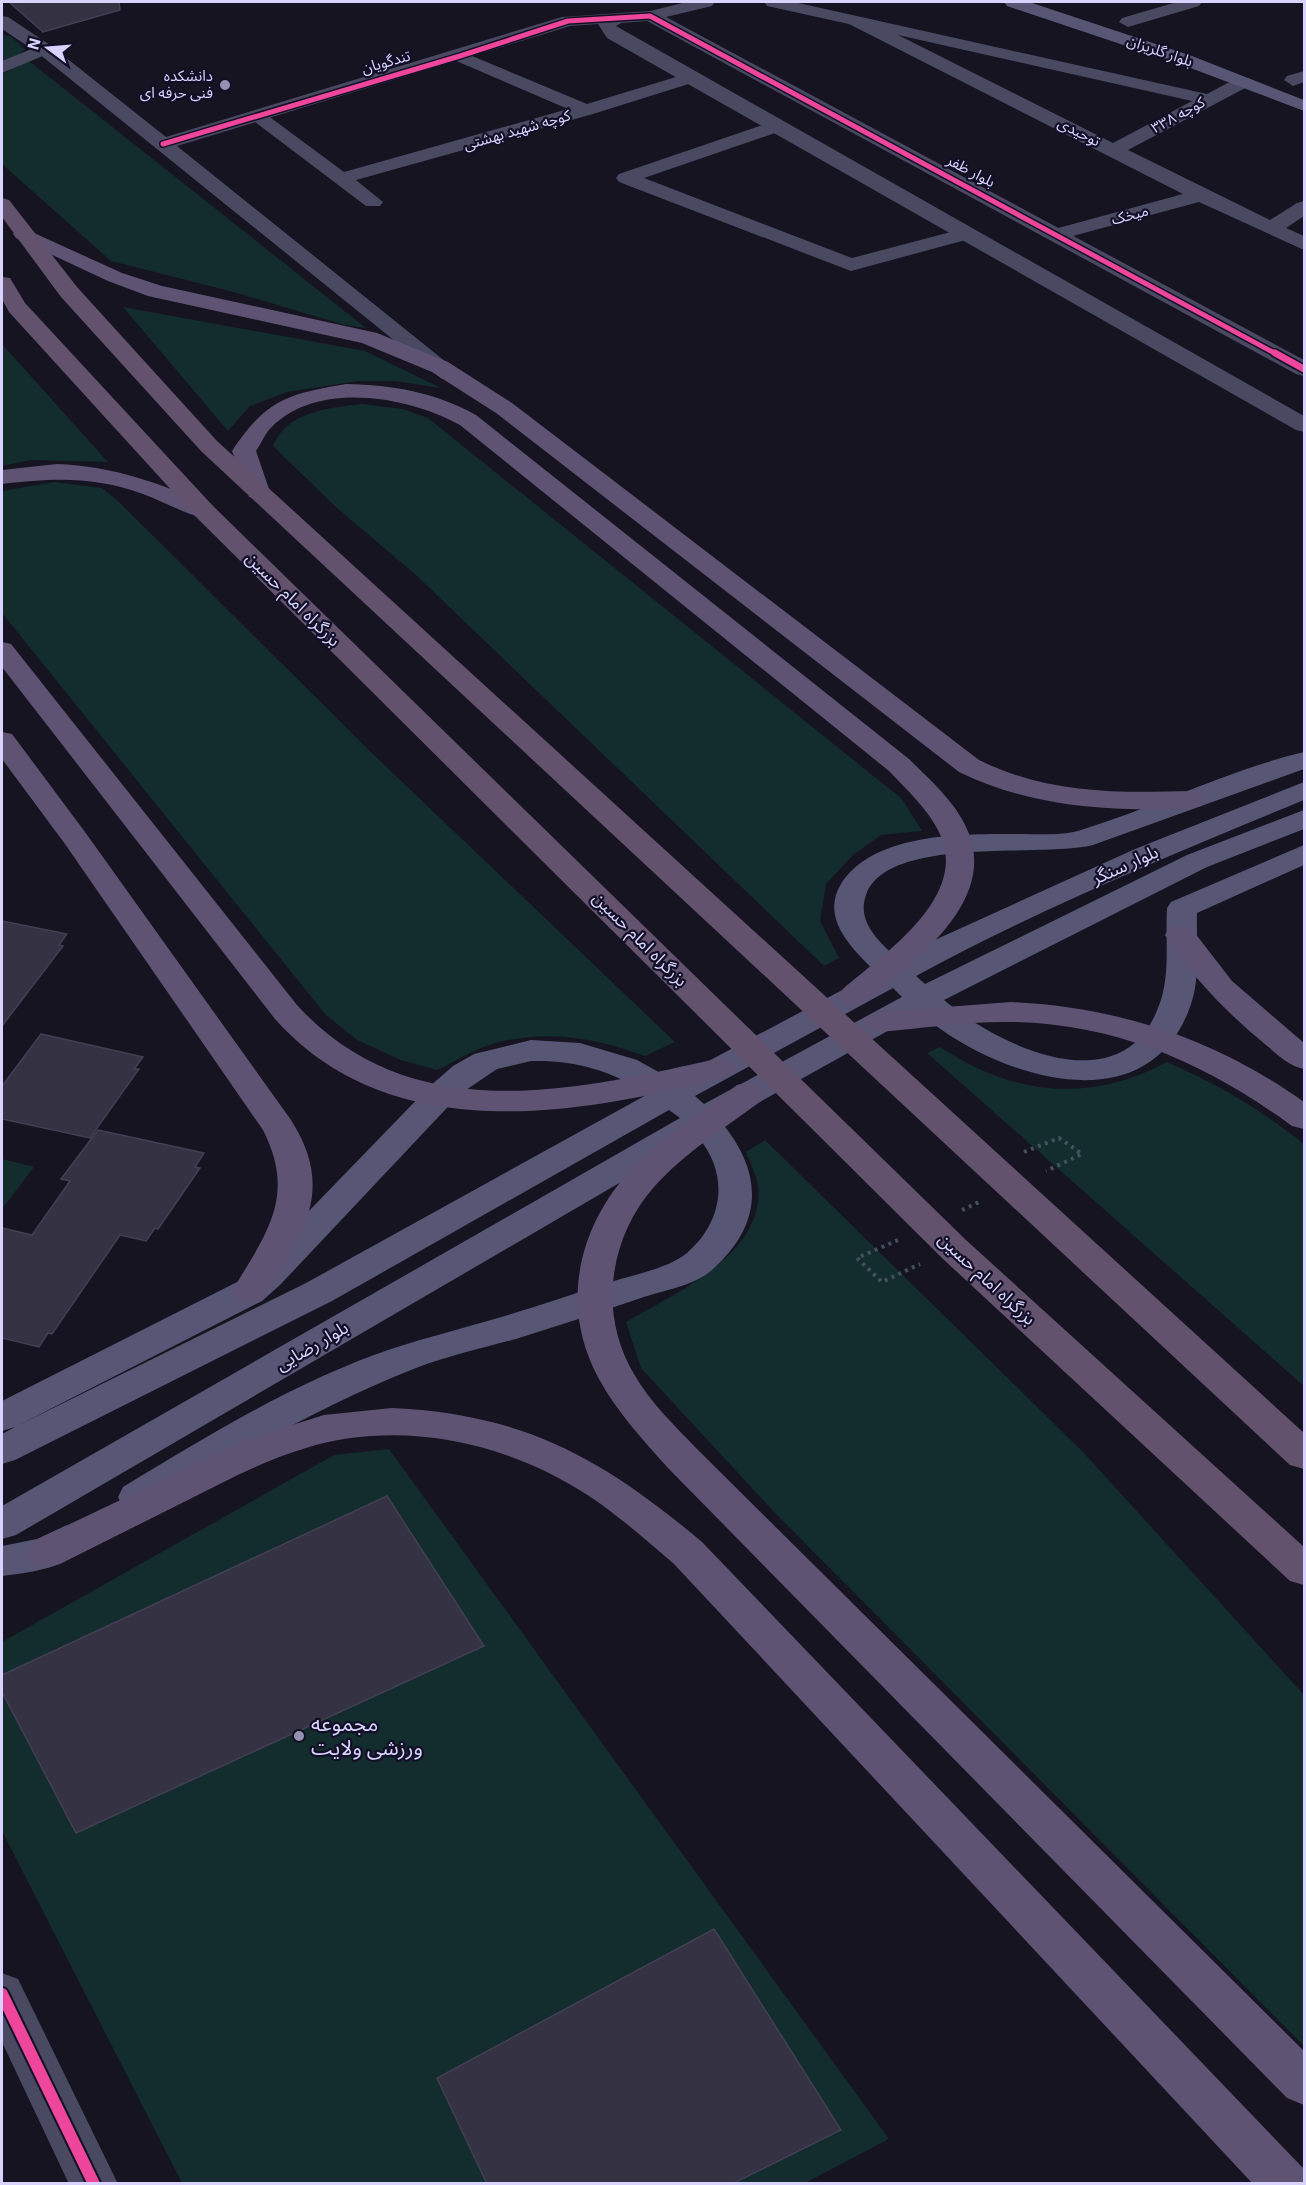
<svg xmlns="http://www.w3.org/2000/svg" width="1306" height="2185" font-family="'IBM Plex Sans','Noto Sans Arabic',sans-serif">
<style>
.green{fill:#132c2d}
.building{fill:#343243;stroke:#433f54;stroke-width:1.5}
.lines{fill:none;stroke-linecap:round;stroke-linejoin:round}
.path{stroke:#44505f;stroke-width:4;stroke-dasharray:3 4.5;stroke-linecap:butt}
.minor{fill:#4a4962;fill-rule:evenodd}
.tertiary{fill:#4a4962;fill-rule:evenodd}
.secondary{fill:#575674;fill-rule:evenodd}
.primary{fill:#5e5373;fill-rule:evenodd}
.trunk{fill:#62526e;fill-rule:evenodd}
.cycleway-far2-casing{stroke:#130f26;stroke-width:8}
.cycleway-far1-casing{stroke:#130f26;stroke-width:10}
.cycleway-casing{stroke:#130f26;stroke-width:16}
.cycleway-far2{stroke:#ed469a;stroke-width:5}
.cycleway-far1{stroke:#ed469a;stroke-width:7}
.cycleway{stroke:#ed469a;stroke-width:12}
.poi-dot{fill:#9591b1;stroke:#130f26;stroke-width:2}
.labels{text-anchor:middle;stroke-width:4.5;stroke-linejoin:round;paint-order:stroke}
.far-street-label{font-size:15px;fill:#d9d4ff;stroke:#130f26}
.far-poi-label{font-size:15px;fill:#d9d4ff;stroke:#130f26;text-anchor:end}
.street-label{font-size:18px;fill:#d9d4ff;stroke:#130f26}
.near-poi-label{font-size:21px;fill:#d9d4ff;stroke:#130f26;text-anchor:start}
</style>
<rect width="100%" height="100%" fill="#161421"/>
<path class="green" d="M2,35L10,36L25,49L12,61L2,66Z
M29,61L366,328L345,325L230,291L111,261L2,164V74Z
M123,307L365,351L441,388L395,381H358L287,392L250,406L228,431Z
M2,344L108,462L31,460L2,466Z
M362,404L403,409L428,418L902,799L922,831L881,835L853,855L826,884L820,921L839,958L824,966L416,575L337,508L273,446C287,411 329,408 362,404Z
M54,482L102,488L119,502L376,757L675,1042L645,1056C597,1038 547,1029 496,1043C476,1048 456,1061 437,1070L401,1060L357,1040L326,1015L2,613V491Z
M940,1047C1013,1095 1088,1104 1167,1062C1221,1086 1257,1107 1304,1144V1386L927,1053Z
M765,1140L1083,1452L1304,1695V2046L777,1515L641,1368L626,1322C674,1294 765,1254 758,1187C757,1176 750,1163 746,1152Z
M2,1159L34,1167L2,1209Z
M389,1449L889,2139L805,2183H182L2,1831V1642L334,1455Z"/>
<path class="building" d="M9,2H119L120,10L43,32Z
M2,921L67,934L59,945L63,946L2,1026Z
M41,1034L143,1057L134,1069H139L90,1138L2,1119V1086Z
M98,1130L204,1153L195,1167L200,1168L158,1229L155,1228L146,1241L120,1235L52,1334L48,1333L39,1347L2,1338V1228L32,1235L70,1181L61,1179Z
M387,1496L484,1646L76,1833L2,1692V1675Z
M714,1929L841,2130L732,2184H487L437,2078Z"/>
<g class="lines">
<path class="path" d="M1024,1152L1059,1138L1082,1154L1046,1171
M962,1210L979,1202
M898,1240L857,1258L882,1282L920,1264"/>
<path class="minor" d="M764,2H794L1207,94L1237,78H1249L1252,82L1249,86L1128,150L1270,220L1297,203L1304,201V216L1286,228L1304,236V250L1199,202L1058,240L1051,238L1048,234L1051,230L1183,194L849,24L767,6ZM898,35L1192,101L1113,143Z
M1177,2H1202L1199,6L1128,27L1119,22L1122,18Z
M44,44L50,45L53,49L50,53L2,73V61Z
M460,51L587,104L689,73L698,78L695,82L593,114L356,180L383,202L380,206H366L247,116L256,110L263,112L344,172L568,109L454,60L451,56Z
M1304,71V82L1293,86L1284,80L1287,76Z
M777,120L787,126L784,130L644,178L852,258L966,228L973,230L976,234L973,238L851,271L619,182L616,178L619,174Z"/>
<path class="tertiary" d="M687,2H715L712,6L666,17L1304,360V376L1296,374L647,21L621,23L616,26L1304,416V432L1296,430L607,38L598,24L570,26L177,146L461,374L458,379H442L38,53L2,29V16L8,17L50,45L166,137L562,17L650,11Z
M2,1973L18,1979L118,2184H69L2,2042Z"/>
<path class="secondary" d="M1004,2H1029L1192,56L1304,100V111L1180,64L1007,6Z
M1304,752V769L1093,845C1042,858 887,835 866,895C856,923 881,943 899,960L937,939L1135,849L1304,782V800C1173,854 1041,908 916,976L925,984L1187,855L1304,810V829L1207,867L944,1000C998,1046 1121,1105 1158,1008C1171,977 1165,941 1167,908L1171,902L1304,845V865L1197,913C1196,944 1201,977 1190,1007C1146,1129 991,1075 920,1013L722,1123C764,1174 763,1225 712,1270C694,1286 664,1290 641,1298C599,1312 558,1326 516,1339C483,1348 448,1356 416,1368C322,1405 236,1455 151,1507L137,1512L123,1507L118,1497L123,1487C209,1435 298,1380 394,1348C428,1337 464,1328 498,1318C536,1307 573,1294 611,1282C635,1274 667,1269 687,1253C723,1222 730,1175 698,1137L16,1535L2,1539V1506L680,1118L669,1110L332,1301L15,1460L2,1464V1434L15,1427L2,1431V1401L243,1279L429,1087L453,1066L474,1054L531,1040L580,1043L637,1060L673,1080L876,972C852,949 820,918 841,884C874,832 964,834 1018,834C1038,834 1062,836 1081,830C1156,807 1228,770 1304,752ZM893,988L902,997L704,1104L695,1096ZM531,1061C575,1060 610,1070 648,1094L306,1283L17,1426L262,1301L280,1285L460,1094L497,1069Z
M67,1525L81,1529L87,1540C71,1569 31,1572 2,1576V1546L37,1539Z"/>
<path class="primary" d="M23,228L122,273L162,286L377,333L448,362L512,403L979,760C1049,794 1115,793 1191,791L1201,794L1205,800L1201,806L1191,809C1110,811 1033,808 959,772L496,413L432,372L362,343L148,296L108,281L16,238L13,234L16,230Z
M346,384C393,385 434,392 476,415L909,759C931,781 958,804 969,834C996,904 911,964 865,1003L854,1006L843,1003L838,996L843,989C884,954 971,896 939,832C927,808 907,790 889,771L460,425C408,396 313,379 268,431C264,437 260,445 256,451L270,492L267,497L258,499L249,497L232,451C266,400 287,394 346,384Z
M57,464C113,466 162,484 213,506L216,511L213,516L204,518C183,513 164,502 143,494C93,476 54,478 2,484V470Z
M2,642L11,644L297,1005C411,1130 575,1091 720,1058L732,1061L736,1068L732,1075C582,1115 392,1150 275,1019L2,667Z
M2,732L12,734L85,832L291,1120C337,1192 301,1236 263,1300L250,1304L237,1300L232,1291C266,1234 297,1197 263,1130L65,844L2,759Z
M1180,926L1191,928L1232,981L1304,1043V1069C1289,1066 1278,1055 1266,1045C1226,1012 1193,978 1165,935L1169,928Z
M1011,1002C1119,1007 1216,1039 1304,1102V1129L1292,1126C1207,1064 1118,1024 1012,1022C968,1021 924,1028 880,1032L869,1029L864,1022L869,1015L880,1012Z
M749,1082L761,1085L766,1093L761,1101C725,1128 684,1153 654,1187C609,1238 598,1314 634,1374C650,1402 674,1425 696,1448L1304,2051V2105L1287,2098L668,1468C643,1440 617,1412 599,1379C557,1303 580,1219 640,1160C670,1132 705,1110 737,1085Z
M392,1408C525,1414 603,1459 702,1542L1303,2168L1304,2184H1253L674,1564C646,1540 619,1516 589,1496C507,1442 401,1419 306,1448C265,1460 225,1481 186,1501C144,1522 102,1543 60,1564L46,1568L32,1564L26,1553L32,1542L251,1438L324,1415Z"/>
<path class="trunk" d="M2,198L9,200L77,287L217,441L1304,1433V1469L1290,1465L201,451L61,297L2,217Z
M2,277L10,278L25,303L213,506L966,1240L1304,1547V1585L1290,1581L942,1258L195,516L9,312L2,299Z"/>
<defs>
<path id="cycleway-far2" d="M163,144L460,56L568,21L650,16L1278,355"/>
<path id="cycleway-far1" d="M1275,353L1304,369"/>
<path id="cycleway" d="M2,1994L94,2184"/>
</defs>
<use href="#cycleway-far2" class="cycleway-far2-casing"/>
<use href="#cycleway-far1" class="cycleway-far1-casing"/>
<use href="#cycleway" class="cycleway-casing"/>
<use href="#cycleway-far2" class="cycleway-far2"/>
<use href="#cycleway-far1" class="cycleway-far1"/>
<use href="#cycleway" class="cycleway"/>
</g>
<g class="poi-dot">
<circle cx="225" cy="85" r="6"/>
<circle cx="299" cy="1736" r="6"/>
</g>
<g class="labels">
<g class="far-street-label">
<text transform="translate(1160 51) rotate(19)" y="5">بلوار گلریزان</text>
<text transform="translate(386 62) rotate(-16)" y="5">تندگویان</text>
<text transform="translate(1178 115) rotate(-29)" y="5">کوچه ۳۳۸</text>
<text transform="translate(517 130) rotate(-16)" y="5">کوچه شهید بهشتی</text>
<text transform="translate(1079 132) rotate(27)" y="5">توحیدی</text>
<text transform="translate(971 171) rotate(28)" y="5">بلوار ظفر</text>
<text transform="translate(1130 215) rotate(-15)" y="5">میخک</text>
</g>
<g class="far-poi-label">
<text x="213" y="81">دانشکده<tspan x="213" dy="17">فنی حرفه ای</tspan></text>
</g>
<g class="street-label">
<text transform="translate(293 599) rotate(45)" y="6">بزرگراه امام حسین</text>
<text transform="translate(1125 865) rotate(-24)" y="6">بلوار سنگر</text>
<text transform="translate(640 939) rotate(45)" y="6">بزرگراه امام حسین</text>
<text transform="translate(987 1279) rotate(43)" y="6">بزرگراه امام حسین</text>
<text transform="translate(312 1346) rotate(-30)" y="6">بلوار رضایی</text>
</g>
<g class="near-poi-label">
<text x="311" y="1731">مجموعه<tspan x="311" dy="24">ورزشی ولایت</tspan></text>
</g>
</g>
<rect width="1306" height="2185" fill="none" stroke="#d9d4ff" stroke-width="6"/>
<g transform="translate(48 48) rotate(286)" stroke="#130f26" stroke-width="4.5" paint-order="stroke">
<path d="M0-4.5L10 22L0 15L-10 22Z" fill="#d9d4ff"/>
<text y="-9" font-size="16" font-weight="bold" text-anchor="middle" fill="#d9d4ff">N</text>
</g>
</svg>
